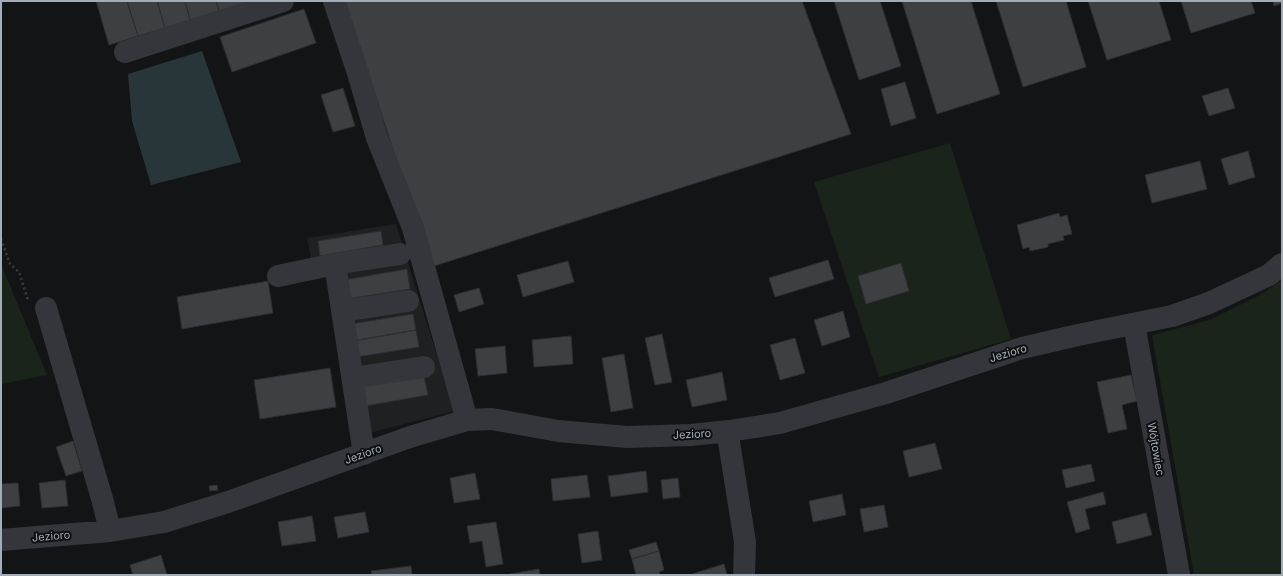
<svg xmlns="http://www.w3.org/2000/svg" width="1283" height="576" font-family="Inter,sans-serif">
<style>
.built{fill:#1f2022}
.green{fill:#1b241b}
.water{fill:#28363a}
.building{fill:#3d3f43;stroke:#2d2e32}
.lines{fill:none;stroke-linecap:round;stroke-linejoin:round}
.path{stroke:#3a3e42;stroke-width:2.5;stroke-dasharray:2 3;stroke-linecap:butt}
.minor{stroke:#34363b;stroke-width:22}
.labels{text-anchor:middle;stroke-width:4;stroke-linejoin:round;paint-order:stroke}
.street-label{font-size:11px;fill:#a4adb7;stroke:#0e0f10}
</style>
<rect width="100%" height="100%" fill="#131415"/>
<path class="built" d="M396,224L449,394L459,410L354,437L327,276L315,279L307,238Z"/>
<path class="green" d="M950,143L1011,339L879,377L814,182Z
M1,264L47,375L1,384Z
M1282,280V575H1194L1152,335L1210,320L1260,295Z"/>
<path class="water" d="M202,51L241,162L151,185L132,121L128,74Z"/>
<path class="building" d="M96,1H127L138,36L109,45Z
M127,1H157L165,28L138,36Z
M157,1H185L190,20L165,28Z
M185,1H216L219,11L190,20Z
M216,1H244L245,3L219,11Z
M345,1H802L851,134L431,267Z
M834,1H880L901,66L859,80Z
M902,1H971L1000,94L937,114Z
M996,1H1066L1086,67L1023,87Z
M1088,1H1159L1171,40L1107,60Z
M1181,1H1251L1255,13L1191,33Z
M1273,1H1282V3L1274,6Z
M304,9L316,43L232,72L220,37Z
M905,82L916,118L891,126L881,89Z
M343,88L355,126L333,132L321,95Z
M1228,88L1235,108L1209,116L1202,96Z
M1248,151L1255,177L1229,185L1221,159Z
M1200,161L1207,189L1152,203L1145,175Z
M1059,213L1060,217L1067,215L1072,234L1063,236L1064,240L1048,244V247L1030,251L1029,247L1023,249L1017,225Z
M381,231L383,245L320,256L318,241Z
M828,260L834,279L775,297L769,278Z
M568,261L574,282L523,297L517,275Z
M901,263L909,291L866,304L858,276Z
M407,269L410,289L347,299L344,280Z
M268,281L273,313L182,329L177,297Z
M479,288L484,304L459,312L454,295Z
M843,311L850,337L822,346L814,320Z
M413,314L416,330L353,341L351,324Z
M416,330L419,347L356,357L353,341Z
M662,334L672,382L655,385L645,338Z
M571,336L573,364L534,367L532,340Z
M795,338L805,373L780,380L770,345Z
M505,346L507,373L478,376L475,349Z
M624,354L633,408L611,412L602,358Z
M330,368L336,407L260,419L254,380Z
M722,372L727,400L692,407L686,380Z
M1131,375L1137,401L1122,405L1127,429L1108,433L1097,382Z
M424,376L428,395L365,406L362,386Z
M73,441L82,471L66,476L56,447Z
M935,443L942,469L909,477L903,451Z
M1091,464L1095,481L1066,488L1062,470Z
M646,471L648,492L611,497L608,476Z
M475,473L480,499L454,503L450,478Z
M587,475L590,497L553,501L551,479Z
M678,478L680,497L663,499L661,480Z
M65,480L68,506L42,508L39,483Z
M18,483L20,506L1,508V484Z
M217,485L218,490L210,491L209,486Z
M1103,492L1106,504L1085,509L1090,529L1076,533L1067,502Z
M842,494L846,515L813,522L809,501Z
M884,505L888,527L864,532L860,509Z
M365,512L369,532L338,538L334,517Z
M1146,513L1152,535L1117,544L1112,522Z
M312,516L316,541L282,546L278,522Z
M496,522L503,564L486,567L482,541L470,543L467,526Z
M598,531L602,560L582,563L578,534Z
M656,542L659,551L632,559L629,550Z
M659,551L664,570L659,572L660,575H636L632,559Z
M161,555L167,575H133L130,565Z
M724,564L727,575H692V574Z
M411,566L412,575H372L371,571Z
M539,569L540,575H510V574Z"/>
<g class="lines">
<path class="path" d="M1,239L10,264L19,272L28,300"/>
<path class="minor" d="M334,1L358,73L377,138L413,228L467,420
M125,52L283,1
M335,264L400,254
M278,276L335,264L364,454
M46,308L103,502L110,531
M343,311L408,301
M1134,324L1179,575
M353,378L424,367
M729,431V442L745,542L744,575
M1,540L110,531L164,522L228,502L410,437L467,420L492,419L558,431L627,437L691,435L729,431L780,423L886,393L1022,348L1078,335L1172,316L1209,303L1269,275L1282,264"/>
</g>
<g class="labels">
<g class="street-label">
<text transform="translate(1008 353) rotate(-17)" y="4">Jezioro</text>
<text transform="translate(692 434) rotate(-3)" y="4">Jezioro</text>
<text transform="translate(1156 449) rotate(80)" y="4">Wójtowiec</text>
<text transform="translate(363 454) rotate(-20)" y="4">Jezioro</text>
<text transform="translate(51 536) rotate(-5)" y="4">Jezioro</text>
</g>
</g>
<rect width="1283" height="576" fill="none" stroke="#a4adb7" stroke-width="4"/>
</svg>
